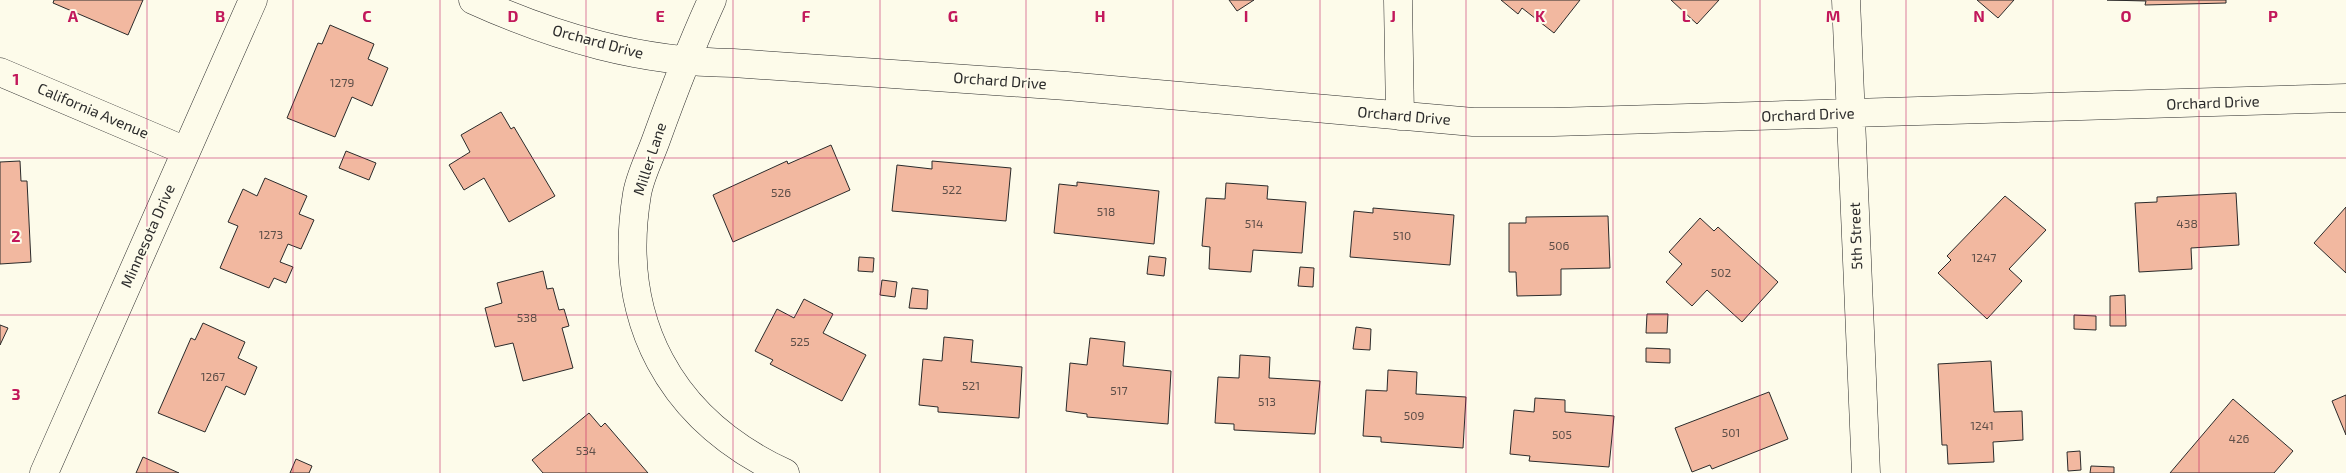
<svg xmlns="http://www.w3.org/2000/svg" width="2346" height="473" font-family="'Exo 2',sans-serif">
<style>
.building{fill:#f2b8a0;stroke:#2b2b2b}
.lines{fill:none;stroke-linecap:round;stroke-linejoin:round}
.minor-casing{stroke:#2b2b2b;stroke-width:29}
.minor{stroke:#fdfbea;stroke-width:28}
.grid{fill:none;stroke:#c2185b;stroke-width:1;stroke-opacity:0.55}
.labels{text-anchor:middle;stroke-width:4;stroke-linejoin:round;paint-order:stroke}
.number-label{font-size:12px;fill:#5d4e48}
.street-label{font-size:15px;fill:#2b2b2b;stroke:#fdfbea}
.grid-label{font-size:16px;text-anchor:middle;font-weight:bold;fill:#c2185b;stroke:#fdfbea;stroke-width:4;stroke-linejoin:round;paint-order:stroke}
</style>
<rect width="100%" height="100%" fill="#fdfbea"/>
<path class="building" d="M54,0H143L128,35L53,3Z
M1229,0H1254L1237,11Z
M1501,0H1580L1554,33L1522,8L1518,14Z
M1671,0H1719L1697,24Z
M1977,0H2014L1998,18Z
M2107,0H2226V3L2145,5L2146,1Z
M330,25L374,44L368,59L388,68L372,106L352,97L335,137L287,118L318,43L322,44Z
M501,112L511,129L514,127L555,196L509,222L484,178L464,190L449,165L470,152L461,135Z
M831,145L850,190L733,242L713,195L787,161L788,164Z
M346,151L376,163L369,180L339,168Z
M20,161L21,181H27L31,262L0,264V162Z
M932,161L1011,168L1006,221L892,211L897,165L932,169Z
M265,178L307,196L299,214L314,220L301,249L288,244L280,262L293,267L286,283L274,278L269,288L220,268L238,226L228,222L243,189L257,196Z
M1077,182L1159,191L1154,244L1054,233L1059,184L1077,186Z
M1226,183L1268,186L1267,199L1306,202L1302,253L1253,250L1251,272L1209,269L1210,247L1202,246L1206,198L1225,199Z
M2236,193L2239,245L2191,248L2192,269L2139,272L2135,203L2157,202V197Z
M2005,196L2046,230L2009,269L2022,281L1987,319L1938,273L1951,260L1947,256Z
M2346,207V273L2314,243Z
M1373,208L1454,215L1450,265L1350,257L1354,211L1373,213Z
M1608,216L1610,268L1561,269V295L1517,296L1516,272H1509V223H1526V217Z
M1700,218L1714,231L1718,227L1778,282L1742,322L1707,290L1692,306L1666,282L1682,264L1669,252Z
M1149,256L1166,258L1164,276L1147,274Z
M859,257L874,258L873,272L858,271Z
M1300,267L1314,268L1313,287L1298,286Z
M543,271L547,289L553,288L559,310L564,309L569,326L562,328L573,368L523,381L513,343L495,347L485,308L502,303L497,283Z
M882,280L897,282L895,297L880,295Z
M912,288L928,290L927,309L909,308Z
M2125,295L2126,326H2110V296Z
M804,299L833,314L823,333L866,355L842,401L770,364L773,360L755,351L777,309L794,318Z
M1647,314H1668L1667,333H1646Z
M2074,315L2096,316V330L2074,329Z
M203,323L245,342L238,358L257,367L245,395L226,386L205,432L158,413L191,338L195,340Z
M0,325L8,328L0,345Z
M1356,327L1371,329L1370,350L1353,349Z
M944,337L973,340L971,362L1022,367L1019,418L938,412V407L919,405L923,359L942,361Z
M1090,338L1125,342L1123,366L1171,371L1168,424L1087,417V414L1066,411L1070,363L1087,365Z
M1646,348L1670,349V363L1646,362Z
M1240,355L1270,357L1269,378L1320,381L1315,434L1234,430V424L1215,423L1218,377L1239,378Z
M1991,361L1994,412L2022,411L2023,440L1993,442L1994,462L1948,464L1947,445H1942L1938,364Z
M1388,370L1417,372L1416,394L1466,397L1463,448L1381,442V437L1363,436L1366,390L1387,391Z
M1769,392L1788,439L1712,469L1710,465L1692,472L1675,428Z
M2346,395V435L2332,401Z
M1535,398L1565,400V412L1614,416L1609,467L1529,461L1530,456L1510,454L1514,410L1534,412Z
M2233,399L2293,451L2274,473H2170Z
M589,413L601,427L605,423L648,473H543L532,460Z
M2080,451L2081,470L2068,471L2067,452Z
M143,457L179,473H136Z
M296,459L312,466L309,473H290Z
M2091,466L2114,467V473H2090Z"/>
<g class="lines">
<defs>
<path id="minor" d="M473,0C557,38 641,62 733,63L1067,86L1473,122H1554L2346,98
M712,0C691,46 673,93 656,140C650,157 640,176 637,194C616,320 670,420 785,473
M1398,0L1400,116
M1846,0L1866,473
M0,72L186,151
M44,473L253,0"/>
</defs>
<use href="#minor" class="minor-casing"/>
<use href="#minor" class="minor"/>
</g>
<path class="grid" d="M147,0V473M293,0V473M440,0V473M586,0V473M733,0V473M880,0V473M1026,0V473M1173,0V473M1320,0V473M1466,0V473M1613,0V473M1760,0V473M1906,0V473M2053,0V473M2199,0V473M0,158H2346M0,315H2346"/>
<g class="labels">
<g class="number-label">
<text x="342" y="87">1279</text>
<text x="952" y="194">522</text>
<text x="781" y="197">526</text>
<text x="1106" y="216">518</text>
<text x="1254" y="228">514</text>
<text x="2187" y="228">438</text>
<text x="271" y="239">1273</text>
<text x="1402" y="240">510</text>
<text x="1559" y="250">506</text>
<text x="1984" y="262">1247</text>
<text x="1721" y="277">502</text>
<text x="527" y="322">538</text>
<text x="800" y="346">525</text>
<text x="213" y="381">1267</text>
<text x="971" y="390">521</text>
<text x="1119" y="395">517</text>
<text x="1267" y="406">513</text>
<text x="1414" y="420">509</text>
<text x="1982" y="430">1241</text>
<text x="1731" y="437">501</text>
<text x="1562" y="439">505</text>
<text x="2239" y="443">426</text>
<text x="586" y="455">534</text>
</g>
<g class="street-label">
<text transform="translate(598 42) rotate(15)" y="5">Orchard Drive</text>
<text transform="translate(1000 81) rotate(4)" y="5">Orchard Drive</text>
<text transform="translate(2213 103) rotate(-2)" y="5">Orchard Drive</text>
<text transform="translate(93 111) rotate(23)" y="5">California Avenue</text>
<text transform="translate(1808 115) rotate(-2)" y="5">Orchard Drive</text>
<text transform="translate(1404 116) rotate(5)" y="5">Orchard Drive</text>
<text transform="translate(650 159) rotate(-72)" y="5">Miller Lane</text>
<text transform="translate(148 236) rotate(-66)" y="5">Minnesota Drive</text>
<text transform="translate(1856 236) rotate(-92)" y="5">5th Street</text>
</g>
</g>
<g class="grid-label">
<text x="73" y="22">A</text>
<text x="220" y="22">B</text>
<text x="367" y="22">C</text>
<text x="513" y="22">D</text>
<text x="660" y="22">E</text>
<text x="806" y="22">F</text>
<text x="953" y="22">G</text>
<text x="1100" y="22">H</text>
<text x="1246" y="22">I</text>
<text x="1393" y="22">J</text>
<text x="1540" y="22">K</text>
<text x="1686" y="22">L</text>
<text x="1833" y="22">M</text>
<text x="1979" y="22">N</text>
<text x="2126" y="22">O</text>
<text x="2273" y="22">P</text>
<text x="16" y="85">1</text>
<text x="16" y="242">2</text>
<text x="16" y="400">3</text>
</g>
</svg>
